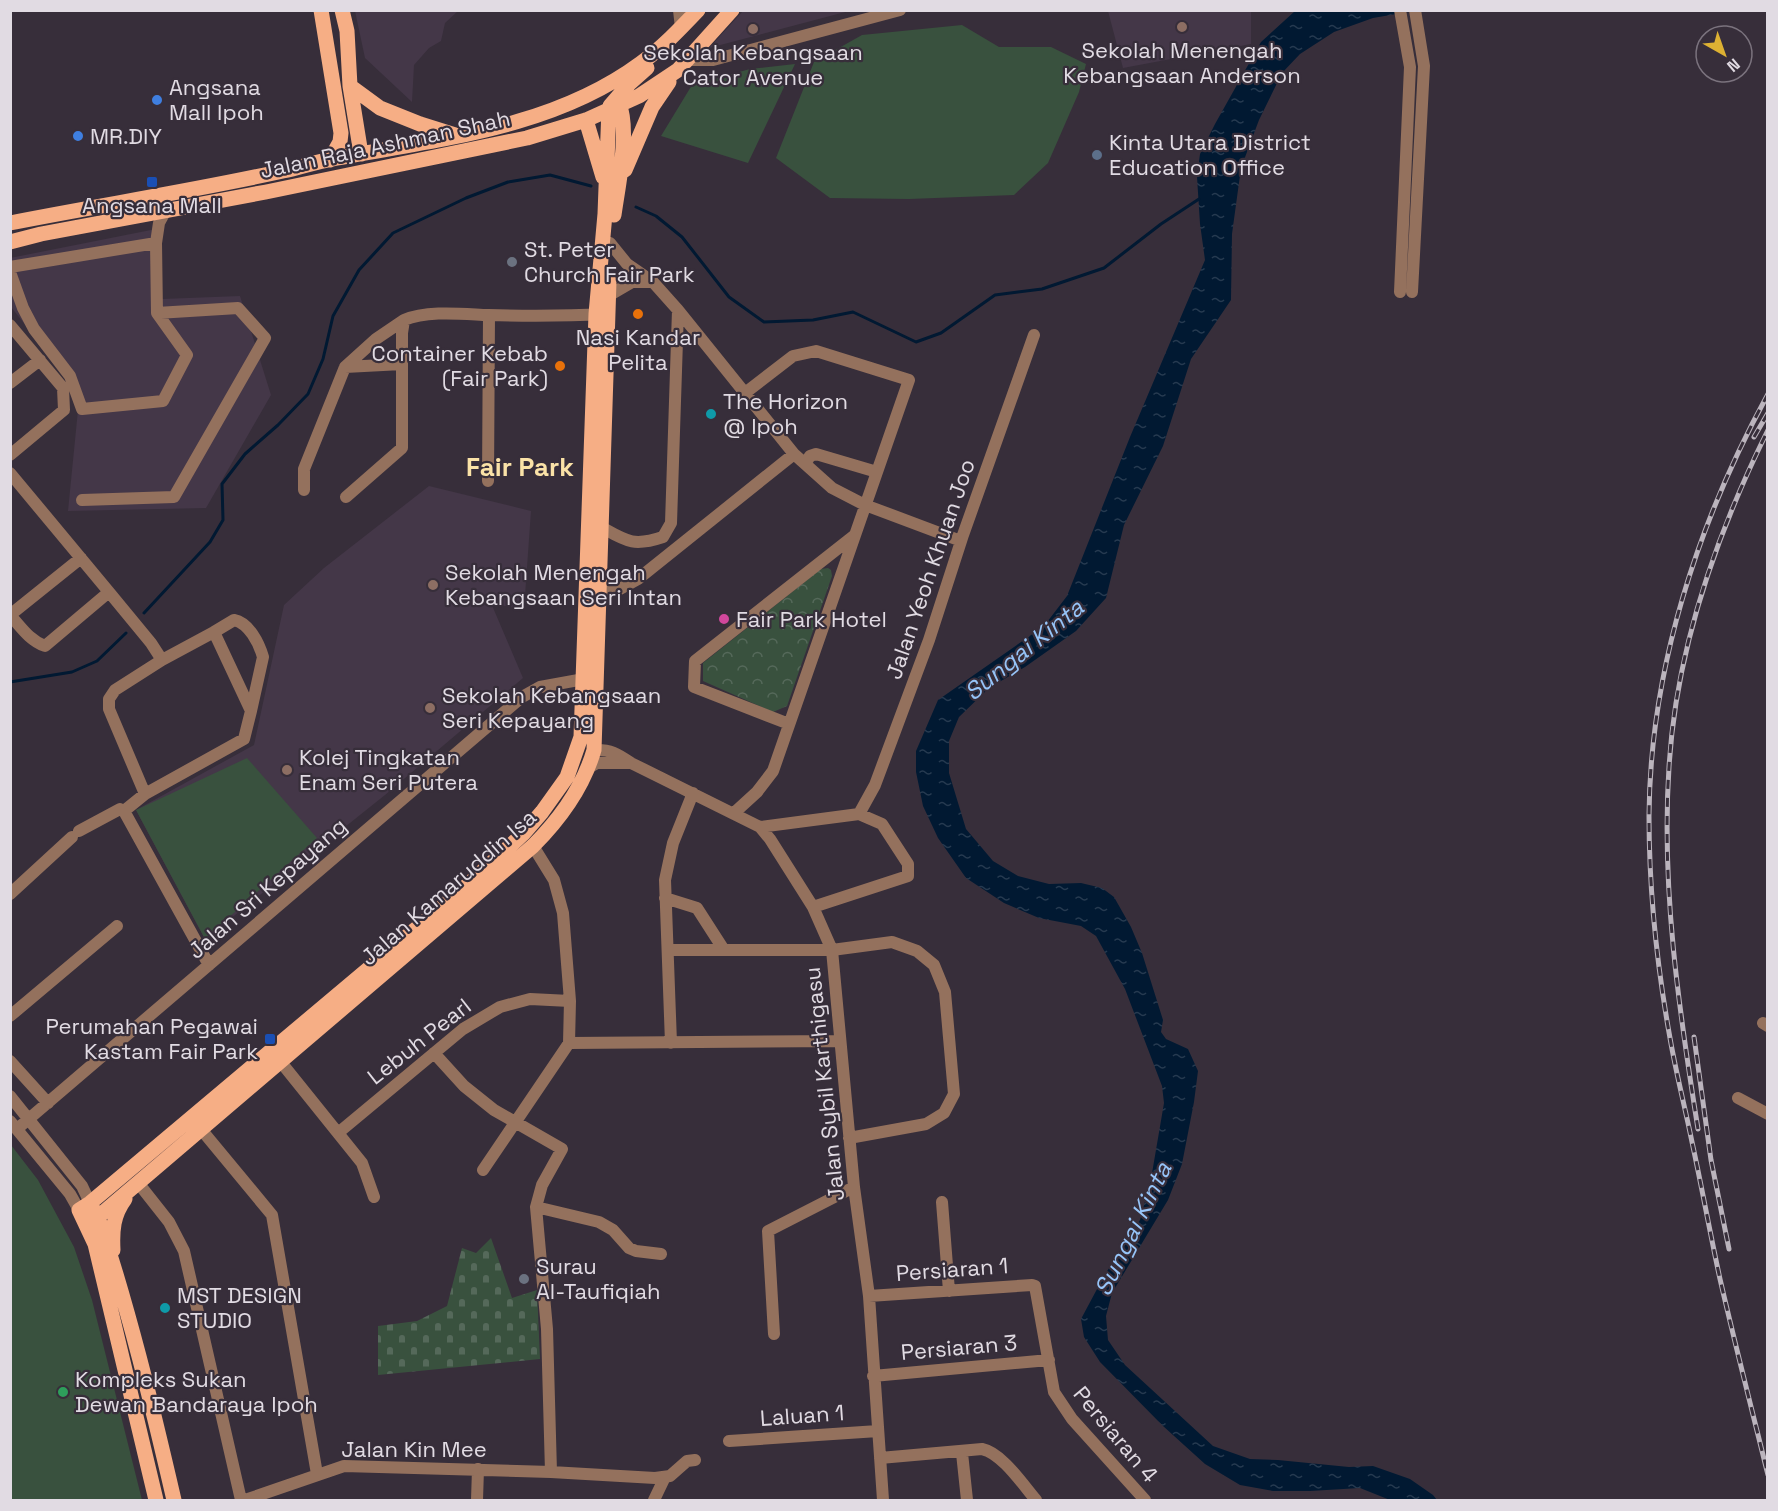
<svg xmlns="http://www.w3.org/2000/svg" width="1778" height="1511" font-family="'Space Grotesk',sans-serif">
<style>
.built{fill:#443748}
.forest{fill:url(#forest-crowns)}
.cemetery{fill:url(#cemetery-stones)}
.pitch{fill:#39513e}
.water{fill:url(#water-ripples)}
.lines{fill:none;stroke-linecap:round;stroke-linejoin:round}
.stream{stroke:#011932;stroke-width:3}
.minor{stroke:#94715d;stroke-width:12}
.major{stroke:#f6ae85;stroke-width:15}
.rail-casing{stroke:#bbb4bd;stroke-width:5}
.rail{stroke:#372e3a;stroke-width:3;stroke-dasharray:9;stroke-linecap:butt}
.education-dot{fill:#8d6e63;stroke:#372e3a;stroke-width:2}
.shop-dot{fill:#3f7fe0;stroke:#372e3a;stroke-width:2}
.service-dot{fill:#5c6f8a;stroke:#372e3a;stroke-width:2}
.transit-dot{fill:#1a4fb4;stroke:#372e3a;stroke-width:2}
.worship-dot{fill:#6b7280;stroke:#372e3a;stroke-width:2}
.food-dot{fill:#e8710a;stroke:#372e3a;stroke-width:2}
.culture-dot{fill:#0f9aa8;stroke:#372e3a;stroke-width:2}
.hotel-dot{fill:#d1479c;stroke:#372e3a;stroke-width:2}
.leisure-dot{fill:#2e9e5b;stroke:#372e3a;stroke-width:2}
.labels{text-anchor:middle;stroke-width:4.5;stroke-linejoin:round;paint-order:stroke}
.poi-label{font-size:22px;fill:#e1dbe3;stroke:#372e3a;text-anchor:start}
.street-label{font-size:22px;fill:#e1dbe3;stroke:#372e3a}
.water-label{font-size:24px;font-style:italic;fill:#96c4f8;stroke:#372e3a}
.quarter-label{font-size:26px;font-weight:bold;fill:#fae2a7;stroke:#372e3a}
</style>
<defs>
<pattern id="forest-crowns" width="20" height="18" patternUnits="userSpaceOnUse" patternTransform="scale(1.5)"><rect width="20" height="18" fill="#39513e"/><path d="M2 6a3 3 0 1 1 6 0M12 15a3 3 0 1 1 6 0" fill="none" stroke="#55695a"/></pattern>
<pattern id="cemetery-stones" width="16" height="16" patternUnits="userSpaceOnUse" patternTransform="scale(1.5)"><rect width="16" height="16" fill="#39513e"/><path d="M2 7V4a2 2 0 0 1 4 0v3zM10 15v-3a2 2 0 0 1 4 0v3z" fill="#55695a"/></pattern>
<pattern id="water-ripples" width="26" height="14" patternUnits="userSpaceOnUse" patternTransform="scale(1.5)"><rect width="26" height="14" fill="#011932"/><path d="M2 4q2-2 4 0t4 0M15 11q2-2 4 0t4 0" fill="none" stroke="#263a50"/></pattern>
</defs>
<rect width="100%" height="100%" fill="#372e3a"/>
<path class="built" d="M355,11H458L445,23L441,41L429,48L414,65L412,102L365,58Z
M743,11V10L849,11L709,48Z
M1108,11H1251V44L1123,68Z
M161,228L162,299L240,296L271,395L206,508L68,511L78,410L66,376L11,307L10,258Z
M429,486L531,511L524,610L491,603L523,678L385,795L205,939L136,810L254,745L284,605L324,568Z"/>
<path class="forest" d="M828,568L831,570L832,576L787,706L773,712L703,681V663L821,569Z"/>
<path class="cemetery" d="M491,1238L512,1298L537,1290L540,1359L378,1375V1326L417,1321L447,1306L462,1248L476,1253Z"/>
<path class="pitch" d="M962,25L999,47H1051L1086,64L1079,92L1048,163L1014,195L909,199L830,198L776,158L814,62L862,35Z
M795,64L748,163L661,136L692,85L750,69Z
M247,758L317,838L205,939L136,810Z
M11,1145L38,1180L74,1247L92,1300L142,1500H11Z"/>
<path class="water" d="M1295,11H1414L1373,18L1334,32L1300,54L1282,73L1259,120L1241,168L1232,234L1231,300L1191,359L1163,446L1124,525L1106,598L1076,631L1025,667L989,688L959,717L949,741V773L966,829L993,861L1018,876L1049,884L1081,883L1102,888L1114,897L1131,927L1142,953L1163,1020L1161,1032L1166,1039L1188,1049L1198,1071L1194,1102L1182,1164L1168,1200L1112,1293L1106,1316L1108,1340L1125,1365L1213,1446L1250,1459L1278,1460L1349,1467L1373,1466L1410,1479L1433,1495L1437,1500H1390L1360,1488L1310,1491H1273L1240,1485L1205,1464L1163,1426L1100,1362L1084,1337L1081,1319L1104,1276L1140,1220L1151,1179L1164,1103L1162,1086L1125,989L1096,936L1081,926L1039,918L1004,903L966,878L938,838L923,806L916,772V751L938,700L1044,626L1067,596L1130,437L1205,260L1200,224L1197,177L1200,154L1215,124L1261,42Z"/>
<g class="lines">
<path class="stream" d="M636,207L656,216L682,237L729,297L764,322L813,320L853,312L916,342L941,333L995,295L1042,289L1104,268L1161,224L1199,199
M144,613L210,542L223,520L222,484L245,454L278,425L308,394L323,359L333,316L359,270L393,233L466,198L508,182L550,175L591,186
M10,682L72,672L97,661L126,633"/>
<path class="minor" d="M679,10L681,28
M687,60H713L900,10
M610,243L627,264L653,282L678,310L794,454L832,488L865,505L961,541
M10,267L156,243
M10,272L23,308L34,329L70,376L82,409L163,401L187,355L157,313L156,243L159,223L165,212
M1400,292L1410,67L1400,10
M1412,292L1424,66L1415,10
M608,296L632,282H652
M10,325L63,388L64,410L10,455
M345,367L402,364
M10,383L40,360
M805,464L810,456L816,454L877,472
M10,473L109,592L45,646C29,640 21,627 10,615
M488,481L489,315
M304,490V469L345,367L376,339L404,320
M346,497L402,448V333L404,320C427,310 463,314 488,315C526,316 566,316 604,314
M82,500L174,497L265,338L238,308L157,313
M601,527C626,541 633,547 663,537L671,523L678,310
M599,591L618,590L638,579L794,454
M109,592L151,643L162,660
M10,615L81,558
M214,632L234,620C249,623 259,643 263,657L251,711
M789,724L694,687L695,661L855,535
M594,750C610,749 618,754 631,763L760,827L770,839L813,907L832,950L854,1187L869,1296L883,1500
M588,768L597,763H630
M124,811L145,794L244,739L251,711L214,632L162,660L115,690L109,699V709L145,794
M734,813L757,792L773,771L909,380L816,351L793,356L745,393
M859,814L875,785L929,640L963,535L1034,335
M760,827L859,814L882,824L908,864V876L813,907
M79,831L120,809L124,811L209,965
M10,894L72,837
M665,898L697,908L724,950
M668,950H832L892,942L917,951L934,965L945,992L954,1094L944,1113L926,1124L849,1138
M10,1016L117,926
M1763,1023L1768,1026
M569,1043L840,1041
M671,1043L665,880L673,843L693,793
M434,1053L464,1086L494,1110L562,1149L542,1185L536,1207L547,1329L551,1472
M10,1061L48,1103
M280,1061L362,1163L374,1197
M10,1096L82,1186L90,1203
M1738,1098L1768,1114
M10,1121L70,1194L79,1210
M200,1128L272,1215L317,1474
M17,1129L522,697L540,687L584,679
M338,1133L463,1029L500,1007L530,999L570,1001
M483,1170L569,1043L570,1001L563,913L554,880L533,846
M139,1184L169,1222L184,1251L241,1500
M942,1202L949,1291
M536,1207L599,1222L613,1230L629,1248L636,1251L661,1254
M869,1296L1032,1285L1035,1286L1054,1392L1072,1419L1145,1500
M774,1334L768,1231L854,1187
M873,1376L1049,1360
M729,1441L878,1431
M962,1453L967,1500
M880,1458L982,1449C1002,1453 1023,1485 1036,1500
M245,1500L344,1466L551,1472L655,1478L670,1476L687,1461L695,1460
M477,1500L478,1469
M654,1500L665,1477"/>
<path class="major" d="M321,10L341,133L340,142L330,160
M342,10L347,31L350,86L361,154
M350,86L380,108L420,124L455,135
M610,106L629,84L647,68
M586,120L603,177
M625,170L652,107L669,82
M614,215C618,186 630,130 619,104
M10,223C101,205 193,191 283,171C299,168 315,162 332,159C437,139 552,129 641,63C662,48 680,29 698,10
M10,242L41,234L266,192L527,138L586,120L639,96L678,70L732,10
M93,1209L98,1217C129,1310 152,1405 174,1500
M86,1224L98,1217L533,846C561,818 583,788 594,750L609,281
M113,1250C112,1231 113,1215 125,1199
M156,1500L95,1244L79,1210L90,1203L461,891L523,834L542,812L567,777L581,737L596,314L605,214L609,108"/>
<defs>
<path id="rail" d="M1768,394C1698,522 1650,669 1649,816C1649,889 1657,966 1670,1038C1676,1073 1685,1107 1692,1142C1702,1188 1710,1233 1720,1279C1735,1344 1752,1410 1768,1475
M1754,437L1768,413
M1694,1037L1711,1160L1729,1249
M1698,1129C1679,1010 1661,888 1669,767C1676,649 1716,535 1768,430"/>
</defs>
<use href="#rail" class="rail-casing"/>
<use href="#rail" class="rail"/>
</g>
<g class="education-dot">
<circle cx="1182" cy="27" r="6"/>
<circle cx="753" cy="29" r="6"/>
<circle cx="433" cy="585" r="6"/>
<circle cx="430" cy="708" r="6"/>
<circle cx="287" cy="770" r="6"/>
</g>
<g class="shop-dot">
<circle cx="157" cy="100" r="6"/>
<circle cx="78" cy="136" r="6"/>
</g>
<circle class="service-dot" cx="1097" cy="155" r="6"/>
<g class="transit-dot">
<rect x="146" y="176" width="12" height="12" rx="3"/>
<rect x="264" y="1033" width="12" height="12" rx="3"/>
</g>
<g class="worship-dot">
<circle cx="512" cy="262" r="6"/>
<circle cx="524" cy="1279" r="6"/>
</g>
<g class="food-dot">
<circle cx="638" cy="314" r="6"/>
<circle cx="560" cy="366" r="6"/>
</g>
<g class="culture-dot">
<circle cx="711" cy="414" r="6"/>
<circle cx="165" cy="1308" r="6"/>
</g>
<circle class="hotel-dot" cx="724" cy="619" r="6"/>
<circle class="leisure-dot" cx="63" cy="1392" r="6"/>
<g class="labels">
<g class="poi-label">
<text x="1182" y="58" text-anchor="middle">Sekolah Menengah<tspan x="1182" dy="25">Kebangsaan Anderson</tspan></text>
<text x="753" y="60" text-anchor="middle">Sekolah Kebangsaan<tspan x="753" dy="25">Cator Avenue</tspan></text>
<text x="169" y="95">Angsana<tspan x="169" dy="25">Mall Ipoh</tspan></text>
<text x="90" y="144">MR.DIY</text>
<text x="1109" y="150">Kinta Utara District<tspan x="1109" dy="25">Education Office</tspan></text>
<text x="152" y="213" text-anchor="middle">Angsana Mall</text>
<text x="524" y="257">St. Peter<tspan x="524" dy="25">Church Fair Park</tspan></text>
<text x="638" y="345" text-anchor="middle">Nasi Kandar<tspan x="638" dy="25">Pelita</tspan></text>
<text x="548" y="361" text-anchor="end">Container Kebab<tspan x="548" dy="25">(Fair Park)</tspan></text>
<text x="723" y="409">The Horizon<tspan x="723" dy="25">@ Ipoh</tspan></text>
<text x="445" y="580">Sekolah Menengah<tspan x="445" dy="25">Kebangsaan Seri Intan</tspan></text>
<text x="736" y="627">Fair Park Hotel</text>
<text x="442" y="703">Sekolah Kebangsaan<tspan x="442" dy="25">Seri Kepayang</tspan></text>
<text x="299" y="765">Kolej Tingkatan<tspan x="299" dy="25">Enam Seri Putera</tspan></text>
<text x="258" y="1034" text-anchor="end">Perumahan Pegawai<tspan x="258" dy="25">Kastam Fair Park</tspan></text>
<text x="536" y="1274">Surau<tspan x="536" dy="25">Al-Taufiqiah</tspan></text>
<text x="177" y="1303">MST DESIGN<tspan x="177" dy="25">STUDIO</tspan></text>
<text x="75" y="1387">Kompleks Sukan<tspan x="75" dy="25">Dewan Bandaraya Ipoh</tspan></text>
</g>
<g class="street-label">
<text transform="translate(385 144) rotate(-12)" y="8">Jalan Raja Ashman Shah</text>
<text transform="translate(930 569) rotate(-71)" y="8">Jalan Yeoh Khuan Joo</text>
<text transform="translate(448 887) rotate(-41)" y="8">Jalan Kamaruddin Isa</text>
<text transform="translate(267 888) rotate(-41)" y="8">Jalan Sri Kepayang</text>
<text transform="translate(419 1041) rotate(-38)" y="8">Lebuh Pearl</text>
<text transform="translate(824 1084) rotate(-96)" y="8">Jalan Sybil Karthigasu</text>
<text transform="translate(952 1269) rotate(-4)" y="8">Persiaran 1</text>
<text transform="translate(959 1347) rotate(-5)" y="8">Persiaran 3</text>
<text transform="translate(802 1415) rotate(-4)" y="8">Laluan 1</text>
<text transform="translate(1116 1434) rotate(50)" y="8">Persiaran 4</text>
<text x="414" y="1457">Jalan Kin Mee</text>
</g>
<g class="water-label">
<text transform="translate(1024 650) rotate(-39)" y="8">Sungai Kinta</text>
<text transform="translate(1133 1229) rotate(-64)" y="8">Sungai Kinta</text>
</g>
<g class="quarter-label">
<text x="520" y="476">Fair Park</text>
</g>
</g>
<rect width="1778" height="1511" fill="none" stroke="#e1dbe3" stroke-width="24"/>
<g transform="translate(1724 54) rotate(140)"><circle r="28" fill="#372e3a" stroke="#7b737e" stroke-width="1.5"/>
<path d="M0-4.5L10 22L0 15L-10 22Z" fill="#ddb133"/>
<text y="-9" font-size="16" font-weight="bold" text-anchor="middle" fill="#e1dbe3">N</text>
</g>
</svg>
